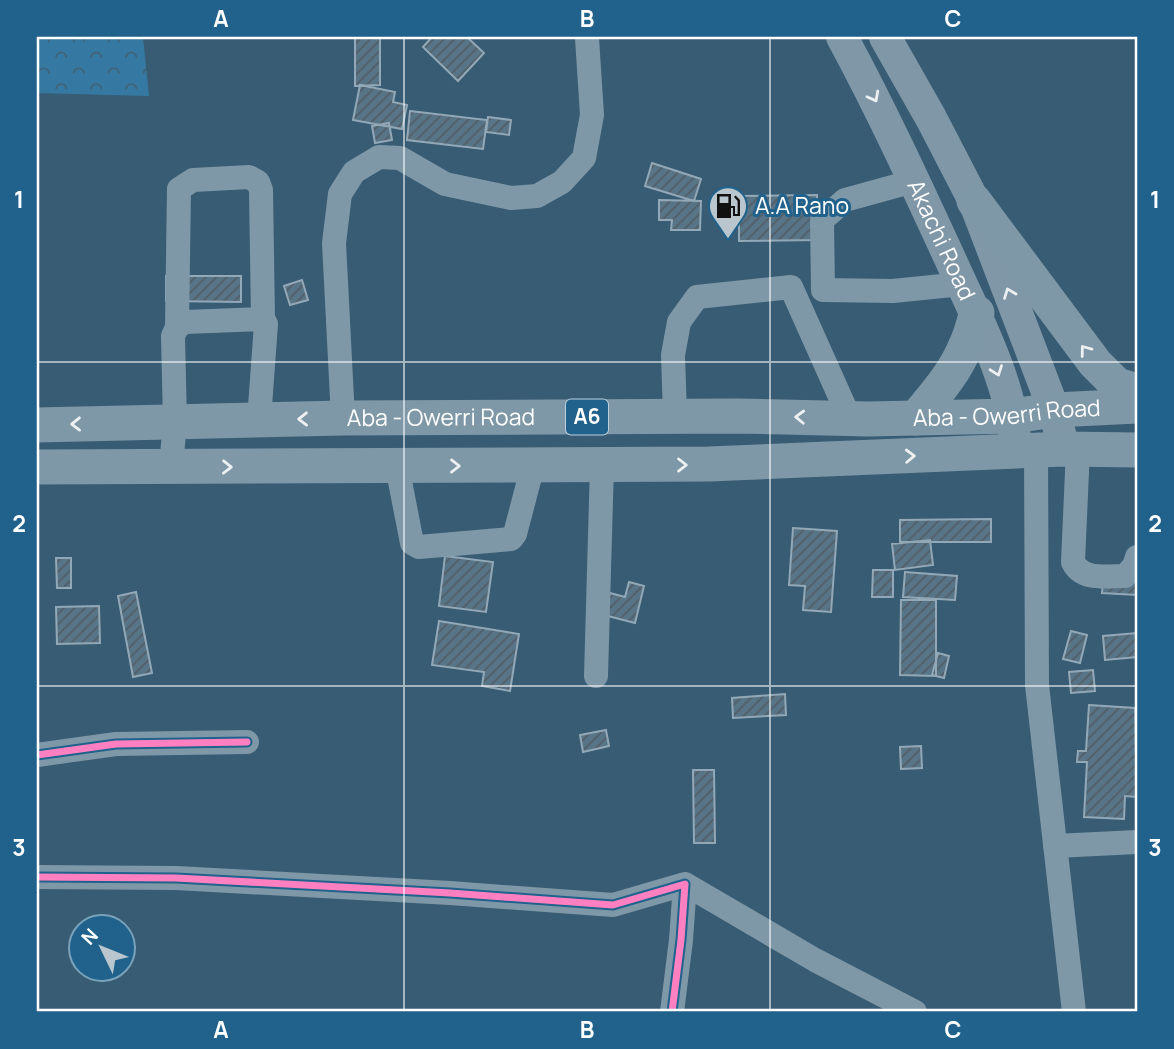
<svg xmlns="http://www.w3.org/2000/svg" width="1174" height="1049" font-family="Manrope,sans-serif">
<style>
.forest{fill:url(#forest-crowns)}
.building{fill:url(#building-hatch);stroke:#93a8b6;stroke-width:2}
.lines{fill:none;stroke-linecap:round;stroke-linejoin:round}
.minor{stroke:#7f98a7;stroke-width:24}
.major{stroke:#7f97a7;stroke-width:32}
.highway{stroke:#7f98a7;stroke-width:35}
.cycleway-casing{stroke:#20628c;stroke-width:11}
.cycleway{stroke:#ff80c0;stroke-width:7}
.oneway{stroke:#eceff2}
.oneway2{stroke:#ecf0f2}
.grid{fill:none;stroke:#fff;stroke-width:2;stroke-opacity:0.55}
.labels{text-anchor:middle;stroke-width:6;stroke-linejoin:round;paint-order:stroke}
.shield{fill:#20628c;stroke:#bcd0dc;stroke-width:2}
.shield-label{font-size:21px;font-weight:bold;fill:#fff}
.poi-label{font-size:23px;fill:#fff;stroke:#20628c;text-anchor:start}
.street-label{font-size:23px;fill:#fff;stroke:#20628c}
.neatline{fill:none;stroke:#fff;stroke-width:2.5}
.grid-label{font-size:23px;text-anchor:middle;font-weight:bold;fill:#fff}
</style>
<defs>
<pattern id="forest-crowns" width="20" height="18" patternUnits="userSpaceOnUse" patternTransform="scale(1.75)"><rect width="20" height="18" fill="#3579a2"/><path d="M2 6a3 3 0 1 1 6 0M12 15a3 3 0 1 1 6 0" fill="none" stroke="#406277"/></pattern>
<pattern id="building-hatch" width="6" height="6" patternUnits="userSpaceOnUse" patternTransform="scale(1.75)"><rect width="6" height="6" fill="#587487"/><path d="M-1 1l2-2M0 6l6-6M5 7l2-2" fill="none" stroke="#515e67"/></pattern>
</defs>
<rect width="100%" height="100%" fill="#385c74"/>
<path class="forest" d="M37,37H143L149,96L37,93Z"/>
<path class="building" d="M355,37H380V85L355,86Z
M432,37H467L484,53L458,81L423,47Z
M360,85L395,92L393,102L407,105L402,129L353,120Z
M410,111L487,120L483,149L407,140Z
M488,117L511,120L509,135L486,132Z
M389,123L392,140L375,143L372,126Z
M652,163L701,179L694,201L645,186Z
M817,195V240L739,241V196Z
M659,200L701,201L700,230H671L672,220H659Z
M166,276H241V302L166,301Z
M302,280L308,300L290,305L284,286Z
M991,519V542H900V520Z
M793,528L837,531L831,612L803,610L805,586L789,585Z
M930,540L933,565L895,570L892,544Z
M445,556L493,562L486,612L439,606Z
M56,558H71V588H57Z
M1104,567L1137,569V595L1102,593Z
M873,570H893V597H872Z
M905,572L957,576L955,600L903,597Z
M629,582L644,586L635,623L604,615L610,593L625,597Z
M136,592L152,673L133,677L118,596Z
M901,600H936V676L900,675Z
M99,606L100,643L57,644L56,607Z
M439,621L519,634L510,691L482,686L484,672L432,665Z
M1071,631L1087,635L1080,663L1063,659Z
M1137,633V657L1105,660L1103,636Z
M938,653L949,656L944,678L932,675Z
M1093,670L1095,691L1071,693L1069,672Z
M785,694L786,715L733,718L732,698Z
M1089,705L1135,708L1137,797L1125,796L1124,819L1084,817L1087,762H1077L1078,751H1086Z
M606,730L609,746L583,752L580,735Z
M921,746L922,768L901,769L900,747Z
M693,770H714L715,843H694Z"/>
<g class="lines">
<path class="minor" d="M914,181L845,200L822,220L823,290L893,291L962,284
M177,327L179,189L193,180L249,177L258,182L261,190L263,319
M675,416L673,355L679,322L697,297L791,287L850,419
M343,418L334,243L340,194L354,172L379,157L400,158L445,184L511,198L537,196L562,182L584,158L592,115L587,38
M1078,449L1073,562C1082,581 1106,576 1125,576L1134,566L1137,557
M1036,450L1037,685L1074,1012
M171,466L175,422L173,336L177,327L185,322L263,319L266,324L259,420
M397,466L412,543L419,547L511,539L515,534L533,465
M596,676L602,465
M37,755L116,744L247,742
M1055,846L1137,842
M37,877L176,878L450,893L613,905L685,884L815,960L915,1012
M672,1012L681,940L685,884"/>
<g class="major">
<path id="s1" d="M842,37C882,111 917,187 952,263C975,314 1011,383 1015,439"/>
<path d="M885,37L931,118L974,201L1054,410L1064,449"/>
</g>
<g class="highway">
<path d="M974,201L1095,363L1117,385L1137,391"/>
<path d="M916,418C935,395 955,373 966,345C971,335 973,324 977,313"/>
<path id="s2" d="M37,425L343,418L737,416L868,419L1013,416L1054,410L1137,406"/>
<path d="M37,467L709,464L1064,449L1137,450"/>
</g>
<defs>
<path id="cycleway" d="M37,755L116,744L247,742
M37,877L176,878L450,893L613,905L685,884L681,940L672,1012"/>
</defs>
<use href="#cycleway" class="cycleway-casing"/>
<use href="#cycleway" class="cycleway"/>
</g>
<defs><path id="oneway-chevron" d="M-2-3.5L2.5 0L-2 3.5" fill="none" stroke-width="1.6" stroke-linecap="round" stroke-linejoin="round" transform="scale(1.75)"/></defs>
<g class="oneway">
<use href="#oneway-chevron" transform="translate(874 97) rotate(62)"/>
<use href="#oneway-chevron" transform="translate(1009 293) rotate(-111)"/>
<use href="#oneway-chevron" transform="translate(997 371) rotate(70)"/>
</g>
<g class="oneway2">
<use href="#oneway-chevron" transform="translate(1085 350) rotate(-127)"/>
<use href="#oneway-chevron" transform="translate(800 417) rotate(-178)"/>
<use href="#oneway-chevron" transform="translate(303 419) rotate(179)"/>
<use href="#oneway-chevron" transform="translate(76 424) rotate(179)"/>
<use href="#oneway-chevron" transform="translate(910 456) rotate(-2)"/>
<use href="#oneway-chevron" transform="translate(682 465)"/>
<use href="#oneway-chevron" transform="translate(455 466)"/>
<use href="#oneway-chevron" transform="translate(227 467) rotate(1)"/>
</g>
<path class="grid" d="M404,37V1012M770,37V1012M37,362H1137M37,686H1137"/>
<defs>
<symbol id="fuel-pin" viewBox="-11 -11 22 30"><path d="M0 17L-7.5 6A9.5 9.5 0 1 1 7.5 6Z" fill="#b9c6ce" stroke="#20628c"/><path d="M-5.5-6h7V0h2V4h1.3V-2.5L3-4.5l.8-.8L6-3V5H2.5V1h-1V6h-7ZM-4.2-4.7v3.2H.2V-4.7Z" fill="#111"/></symbol>
</defs>
<g fill-rule="evenodd">
<use href="#fuel-pin" x="706" y="184" width="44" height="60"/>
</g>
<g class="labels">
<rect class="shield" x="566" y="399.5" width="42" height="35" rx="5"/>
<g class="shield-label">
<text x="587" y="424">A6</text>
</g>
<g class="poi-label">
<text x="755" y="214">A.A Rano</text>
</g>
<g class="street-label">
<text dy="8" stroke="none"><textPath href="#s1" startOffset="226">Akachi Road</textPath></text>
<text dy="8" stroke="none"><textPath href="#s2" startOffset="970">Aba - Owerri Road</textPath></text>
<text dy="8" stroke="none"><textPath href="#s2" startOffset="404">Aba - Owerri Road</textPath></text>
</g>
</g>
<rect width="1174" height="1049" fill="none" stroke="#20628c" stroke-width="77"/>
<g transform="translate(102 948) rotate(313)"><circle r="33" fill="#20628c" stroke="#79a1ba" stroke-width="2"/>
<path d="M0-5L12 26L0 18L-12 26Z" fill="#b9c6ce"/>
<text y="-10" font-size="19" font-weight="bold" text-anchor="middle" fill="#ffffff">N</text>
</g>
<rect x="38" y="38" width="1098" height="972" class="neatline"/>
<g class="grid-label">
<text x="221" y="27">A</text>
<text x="587" y="27">B</text>
<text x="953" y="27">C</text>
<text x="19" y="208">1</text>
<text x="1155" y="208">1</text>
<text x="19" y="532">2</text>
<text x="1155" y="532">2</text>
<text x="19" y="856">3</text>
<text x="1155" y="856">3</text>
<text x="221" y="1038">A</text>
<text x="587" y="1038">B</text>
<text x="953" y="1038">C</text>
</g>
</svg>
